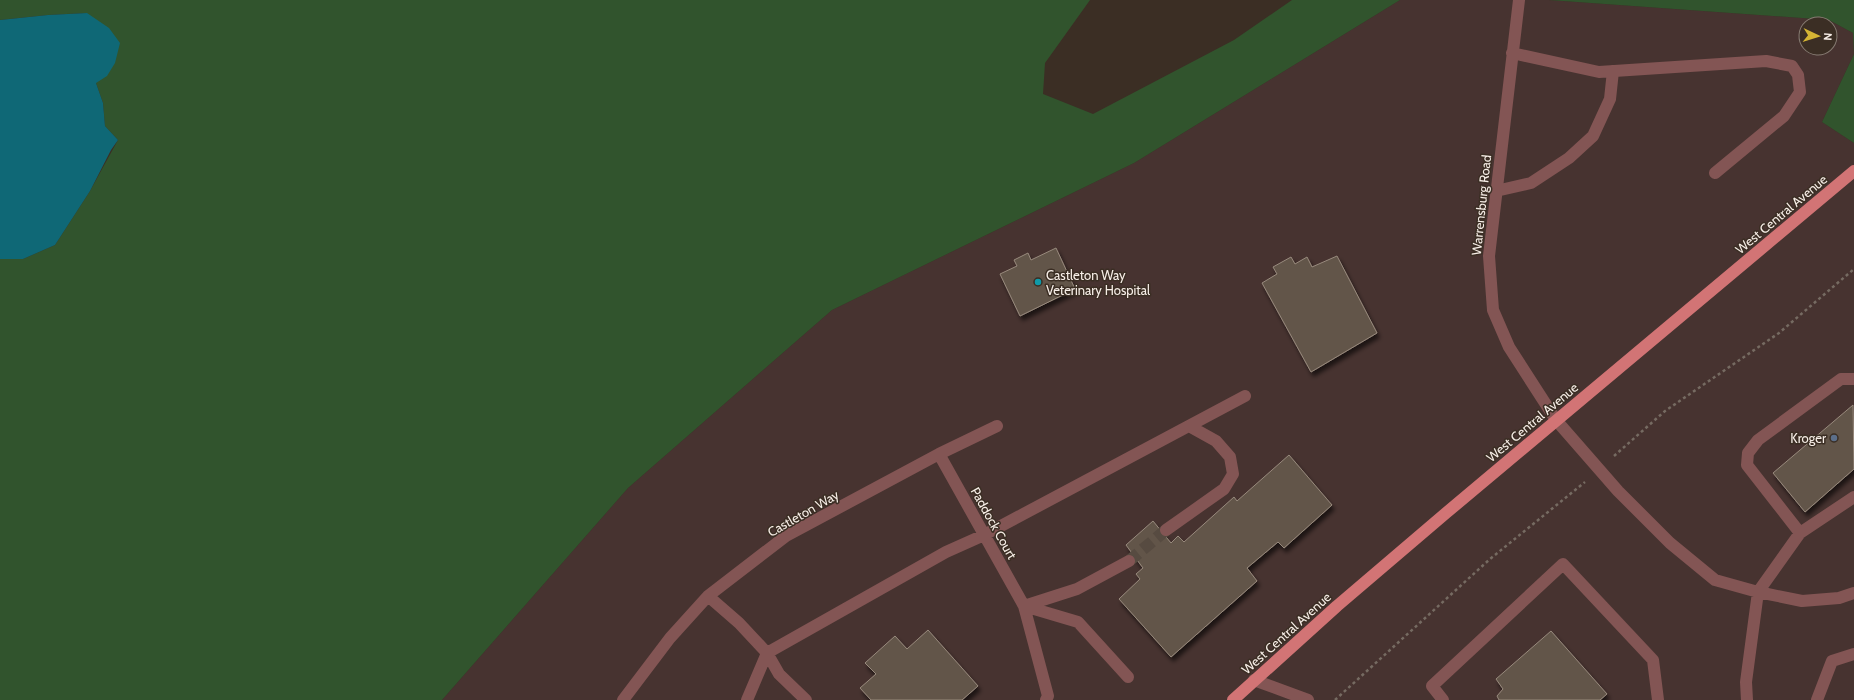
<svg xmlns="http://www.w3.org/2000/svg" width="1854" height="700" font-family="Cabin,sans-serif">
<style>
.commercial{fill:#473330;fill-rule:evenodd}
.green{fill:#31542d}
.water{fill:#0f6876}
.building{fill:#625549;stroke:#988a7d;filter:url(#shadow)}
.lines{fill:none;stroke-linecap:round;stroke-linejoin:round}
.minor-tunnel{stroke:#574b41;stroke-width:12;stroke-dasharray:12 6;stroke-linecap:butt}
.path{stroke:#766b62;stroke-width:2.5;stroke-dasharray:3 3;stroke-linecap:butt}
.minor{stroke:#835554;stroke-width:12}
.major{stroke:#d27475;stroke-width:12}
.culture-dot{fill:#0f9aa8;stroke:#3b2e24;stroke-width:1.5}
.service-dot{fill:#5c6f8a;stroke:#3b2e24;stroke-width:1.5}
.labels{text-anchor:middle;stroke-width:3;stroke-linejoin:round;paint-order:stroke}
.street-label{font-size:13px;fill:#f7eee7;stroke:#3b2e24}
.poi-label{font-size:13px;fill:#f7eee7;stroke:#3b2e24;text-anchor:start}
</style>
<defs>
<filter id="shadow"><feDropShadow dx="2.5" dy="4.5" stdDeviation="2" flood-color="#0009"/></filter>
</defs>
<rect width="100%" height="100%" fill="#3b2e24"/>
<path class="commercial" d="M1400,0H1549L1829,20L1853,33L1854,54L1822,122L1854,143V700H442L628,488L832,310L1134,163ZM1806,24H1830V48H1806Z"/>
<path class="green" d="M0,0H1090L1045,63L1043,94L1093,114L1234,40L1292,0H1400L1134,163L832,310L628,488L442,700H0V259H23L55,245L90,191L118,140L105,126L103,103L96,83L87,13L48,15L0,20Z
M1549,0H1854V143L1822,122L1854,54L1853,33L1829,20Z"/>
<path class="water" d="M87,13L109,28L120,43L115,63L107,76L96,83L103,103L105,126L118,140L111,150L90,191L55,245L23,259H0V20L48,15Z"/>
<path class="building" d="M1056,248L1075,289L1020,316L1000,274L1017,266L1014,260L1028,253L1031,260Z
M1337,256L1377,333L1311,372L1262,283L1277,274L1273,267L1291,257L1295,264L1307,257L1312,267Z
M1853,405L1854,469L1805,512L1773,473Z
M1289,455L1332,505L1284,548L1278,542L1247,568L1257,581L1171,657L1119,599L1140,579L1136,574L1143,568L1126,545L1153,521L1171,543L1178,536L1184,542L1234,497L1237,501Z
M928,630L978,686L962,700H871L860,688L876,674L865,663L895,636L907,649Z
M1551,631L1607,694L1600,700H1499L1497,696L1503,689L1496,679Z"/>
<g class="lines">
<path class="minor-tunnel" d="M1129,561L1166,530"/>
<path class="path" d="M1614,456L1665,411L1779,333L1854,269
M1335,700L1490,559L1585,482"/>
<path class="minor" d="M1519,0L1489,256L1493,310L1509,347L1556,420L1618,491L1670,543L1715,580L1758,592L1802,601L1839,598L1854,593
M1512,53L1599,72L1766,61L1792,66L1798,75L1800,92L1784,116L1715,173
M1496,191L1531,183L1569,158L1593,136L1610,99L1613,71
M939,454L1024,606L1048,696L1046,700
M1166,530L1224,489L1233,474L1230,457L1216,441L1189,426
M1800,533L1854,497
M708,596L739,623L767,653L779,674L806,700
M1024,606L1078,622L1128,677
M1024,606L1077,589L1129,561
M1254,680L1308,700
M623,700L670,638L708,596L786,536L939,454L997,426
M747,700L767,653L946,552L984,535L1245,396
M1443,700L1432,686L1563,564L1653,660L1658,700
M1747,700L1746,682L1758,592L1800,533L1747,465L1748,453L1758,440L1841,379H1854
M1817,700L1832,661L1854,654"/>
<path class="major" d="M1233,700L1337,606L1446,513L1854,171"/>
</g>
<circle class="culture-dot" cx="1038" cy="282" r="4"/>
<circle class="service-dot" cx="1834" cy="438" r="4"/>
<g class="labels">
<g class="street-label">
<text transform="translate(1481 205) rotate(-84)" y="5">Warrensburg Road</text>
<text transform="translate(1781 214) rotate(-40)" y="5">West Central Avenue</text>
<text transform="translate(1532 422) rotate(-40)" y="5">West Central Avenue</text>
<text transform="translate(803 513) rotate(-30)" y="5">Castleton Way</text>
<text transform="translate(994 523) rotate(61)" y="5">Paddock Court</text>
<text transform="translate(1286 633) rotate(-42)" y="5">West Central Avenue</text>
</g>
<g class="poi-label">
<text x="1046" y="280">Castleton Way<tspan x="1046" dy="15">Veterinary Hospital</tspan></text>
<text x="1826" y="443" text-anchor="end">Kroger</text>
</g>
</g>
<g transform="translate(1818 36) rotate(94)"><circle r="19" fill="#3b2e24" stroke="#867b72"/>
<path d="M0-3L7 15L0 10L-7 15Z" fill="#d5b534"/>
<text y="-6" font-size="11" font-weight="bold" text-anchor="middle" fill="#f7eee7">N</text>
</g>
</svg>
